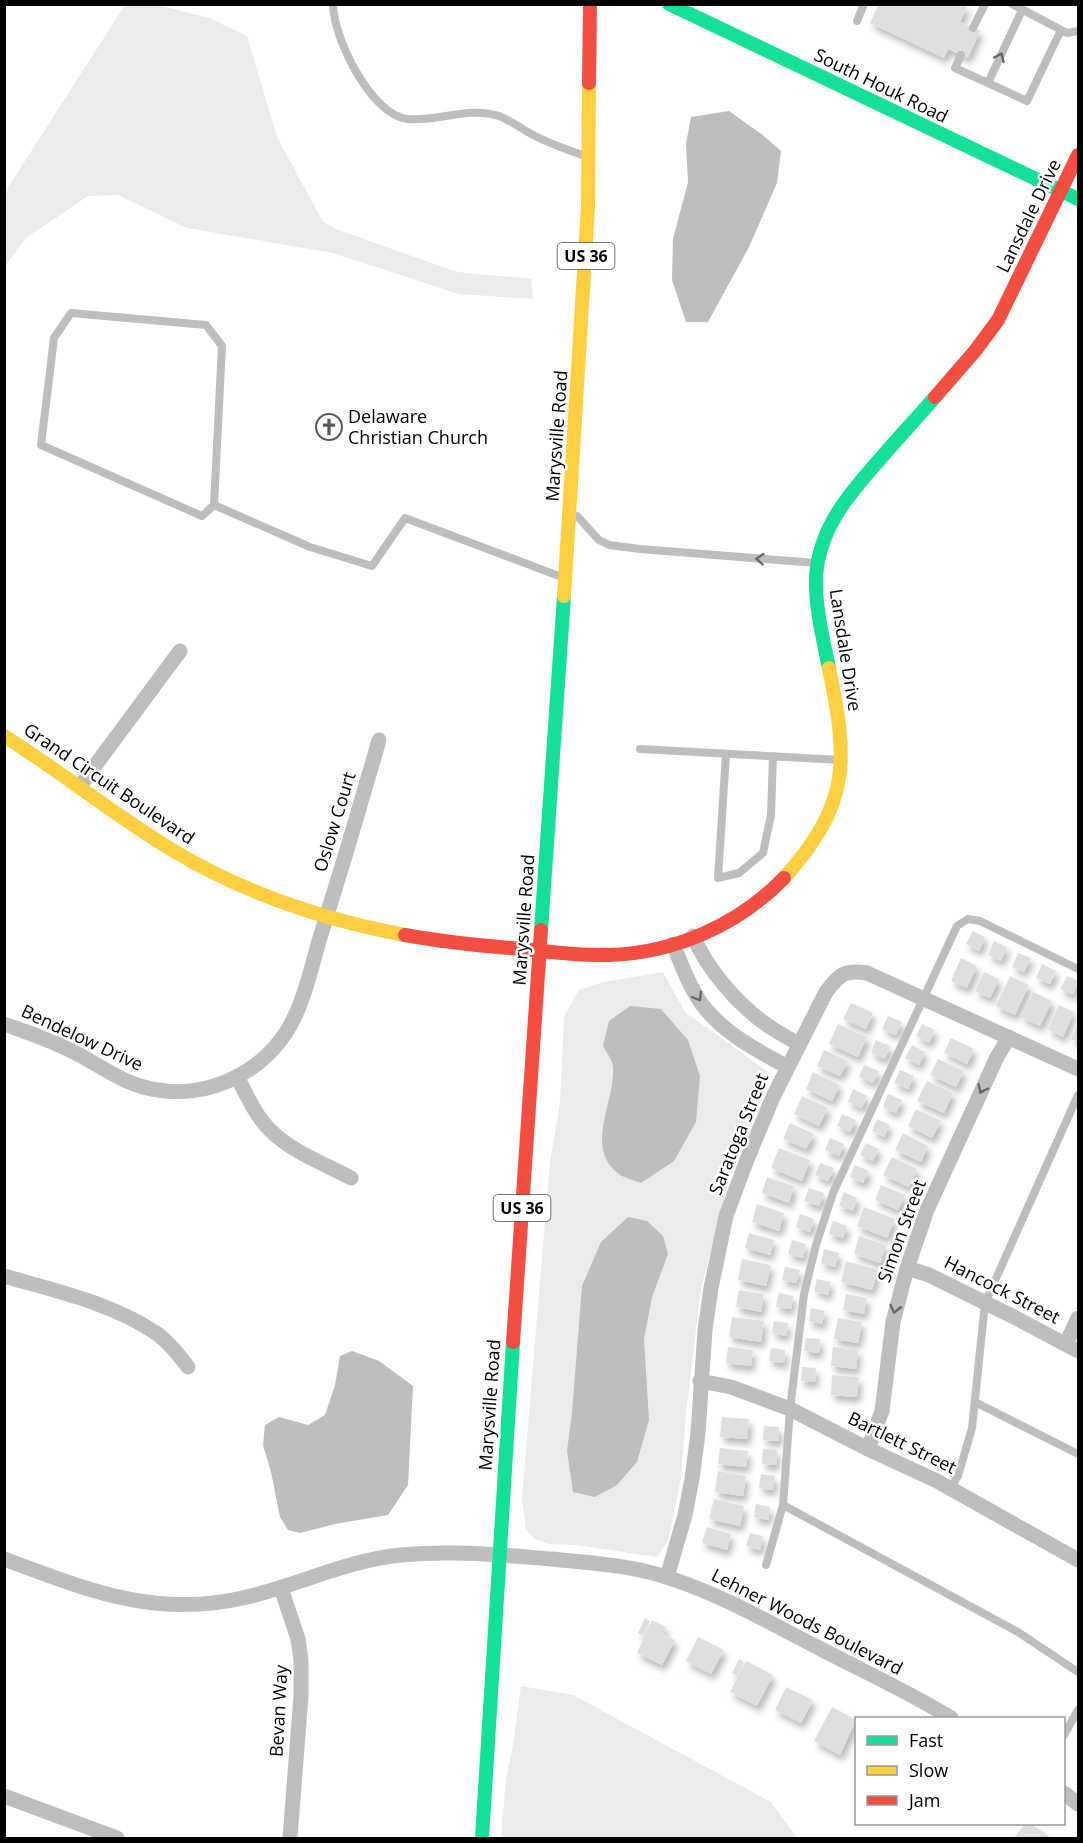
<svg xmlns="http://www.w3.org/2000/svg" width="1083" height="1843" font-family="'Open Sans',sans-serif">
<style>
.green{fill:#ebebeb}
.water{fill:#bebebe}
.building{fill:#dfdfdf;filter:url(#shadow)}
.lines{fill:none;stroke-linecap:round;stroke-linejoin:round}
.lane{stroke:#bebebe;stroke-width:8}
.street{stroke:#bebebe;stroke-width:15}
.fast{stroke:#16e098;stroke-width:14}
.slow{stroke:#ffcf43;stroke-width:14}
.jam{stroke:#f24e42;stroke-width:14}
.oneway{stroke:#686868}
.labels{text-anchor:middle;stroke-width:5;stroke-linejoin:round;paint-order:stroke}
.shield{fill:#fff;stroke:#4c4c4c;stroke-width:1.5}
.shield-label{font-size:16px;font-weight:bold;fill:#000}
.street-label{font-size:18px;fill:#000;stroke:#fff}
.poi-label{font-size:18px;fill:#000;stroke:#fff;text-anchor:start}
</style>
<defs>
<filter id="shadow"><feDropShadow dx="3.5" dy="6" stdDeviation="3" flood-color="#0004"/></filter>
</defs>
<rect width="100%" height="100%" fill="#fff"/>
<path class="green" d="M125,5H158L209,18L247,36L277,137L323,222L341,231L457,272L531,279L533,299L459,294L333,253L187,228L118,195L88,196L26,238L5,266V192Z
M663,972L685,1012L771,1074L730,1178L701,1288L686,1414L681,1478L668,1541L657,1557L576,1545L549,1544L535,1539L526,1530L522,1497L550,1162L560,1103L564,1017L579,990L604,982Z
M521,1686L573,1695L771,1802L797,1838H501L506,1779L513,1746Z"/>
<path class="water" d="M729,111L764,136L781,151L777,183L749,247L708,322H686L672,280L673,239L688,182L686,144L691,117Z
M630,1006L661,1009L688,1040L700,1076L696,1122L674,1161L641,1183C634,1180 624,1178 619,1174C583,1148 616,1101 613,1067C613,1060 606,1052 603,1046L609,1021Z
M628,1217L647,1221L663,1236L668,1254L652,1297L644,1339L649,1420L637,1462L617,1485L595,1497L573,1492L567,1451L572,1413L582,1286L601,1242Z
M352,1351L379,1361L413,1386L408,1485L388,1515L335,1524L300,1533L288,1530L280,1517L271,1472L263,1445L265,1425L279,1417L308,1425L325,1415L335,1385L340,1356Z"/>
<path class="building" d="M879,4H961L967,7L960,22L980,31L968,58L948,49L944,58L870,23Z
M973,931L985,937L979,951L966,944Z
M994,941L1007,947L1001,961L988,955Z
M1018,953L1031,958L1024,972L1012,967Z
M961,958L977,966L967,988L951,981Z
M1042,964L1056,971L1050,984L1036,978Z
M984,972L999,979L990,998L975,991Z
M1010,976L1029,985L1015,1015L996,1006Z
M1067,976L1078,981L1073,995L1060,989Z
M1033,992L1052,1001L1040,1026L1021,1017Z
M851,1003L873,1013L866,1029L843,1019Z
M1059,1005L1074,1012L1063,1037L1048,1029Z
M888,1016L902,1022L896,1035L882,1029Z
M1078,1023V1042L1071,1039Z
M838,1024L867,1037L858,1057L829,1044Z
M922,1024L935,1030L929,1043L916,1036Z
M951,1038L974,1049L967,1064L944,1053Z
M876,1040L890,1046L885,1059L871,1053Z
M912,1045L925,1052L919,1065L905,1058Z
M824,1050L848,1061L840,1076L817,1066Z
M938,1059L964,1071L956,1087L930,1075Z
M864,1065L879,1071L873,1083L859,1077Z
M900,1070L914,1076L908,1089L894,1083Z
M813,1072L840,1085L832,1101L806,1089Z
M927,1081L953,1093L944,1113L917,1101Z
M853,1089L867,1096L862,1108L848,1102Z
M888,1094L902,1100L896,1113L883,1107Z
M802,1096L828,1108L819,1126L794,1114Z
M916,1109L941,1121L932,1138L908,1126Z
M842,1114L856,1120L850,1132L837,1126Z
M877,1119L890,1125L884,1137L872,1131Z
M790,1123L814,1134L806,1149L783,1139Z
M903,1133L928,1146L921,1162L895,1150Z
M830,1138L844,1144L839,1156L825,1150Z
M866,1143L879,1149L873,1161L860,1155Z
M779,1148L810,1160L802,1181L771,1168Z
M892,1157L917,1169L909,1187L883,1175Z
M820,1163L834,1168L828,1181L815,1175Z
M855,1165L869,1171L863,1183L850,1177Z
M767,1177L794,1186L789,1203L762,1193Z
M881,1185L905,1195L898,1210L875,1200Z
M809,1188L824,1193L819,1206L804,1201Z
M844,1192L857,1198L853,1211L839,1206Z
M757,1204L784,1213L779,1231L752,1222Z
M864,1207L895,1219L887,1238L857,1226Z
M800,1214L814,1219L810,1232L796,1227Z
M833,1221L847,1226L843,1238L829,1234Z
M749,1233L774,1240L770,1255L745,1248Z
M859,1236L886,1245L880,1263L854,1254Z
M792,1240L806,1244L803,1258L788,1254Z
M824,1249L839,1253L835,1267L821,1263Z
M742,1259L771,1265L766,1286L738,1280Z
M846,1261L878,1270L872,1290L841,1282Z
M785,1267L800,1270L796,1283L782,1280Z
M817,1279L831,1282L828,1295L814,1291Z
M739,1290L764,1294L761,1312L736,1307Z
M779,1293L793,1296L791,1309L776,1307Z
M846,1294L867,1298L864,1314L843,1310Z
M811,1308L825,1311L822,1324L809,1321Z
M732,1317L764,1321L761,1342L729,1337Z
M838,1318L862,1322L858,1343L834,1339Z
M774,1321L788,1323L786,1336L772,1333Z
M806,1338L820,1339L819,1353L804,1351Z
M728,1347L753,1350L751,1366L726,1363Z
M833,1347L858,1350L856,1369L831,1366Z
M771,1348L785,1350L784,1363L769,1361Z
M802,1367L816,1368L815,1382L801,1381Z
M832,1375L859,1377L857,1397L831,1395Z
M722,1417L749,1419L747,1439L720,1437Z
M764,1426L779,1427V1441L763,1440Z
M720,1448L748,1451L746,1467L718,1464Z
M763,1449L777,1450L776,1465L762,1464Z
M718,1471L746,1476L743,1496L715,1492Z
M761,1474L775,1476L773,1490L759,1488Z
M714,1499L744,1506L740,1526L709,1519Z
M756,1504L770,1507L768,1520L754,1517Z
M707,1527L731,1534L727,1550L702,1543Z
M750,1533L763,1536L760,1550L746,1546Z
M645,1618L650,1621L643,1636L638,1633Z
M652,1620L666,1627L663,1634L675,1640L662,1665L637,1653Z
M698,1637L724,1650L711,1674L686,1661Z
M739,1659L744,1662L737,1676L732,1673Z
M746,1661L773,1675L757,1706L730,1692Z
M786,1687L813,1700L801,1723L775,1710Z
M832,1707L856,1720L840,1755L814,1741Z
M1025,1824H1031L1049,1836L1047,1838H1014Z"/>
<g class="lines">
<path class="lane" d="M333,4C333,37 371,115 407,119C438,122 468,106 499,116C512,121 523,130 535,136C550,144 566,149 582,155
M1012,4L1067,33L1078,31
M857,21L864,4
M973,28L985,4
M961,55L955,68L988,83L1022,10
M988,83L1027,101L1061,30
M214,505L202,516L41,445L54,338L71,313L206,325L222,346L214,505L310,547L372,566L405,518L559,576
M577,516L599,540L609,545L640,549L816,563
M640,749L841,760
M726,754L718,878L739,873L763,853L771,815L773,756
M975,1402L1078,1454
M950,1488L958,1476L972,1428L985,1303L1078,1095
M783,1505L1018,1632L1078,1672
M766,1565L783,1505L790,1409L804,1294L816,1245L833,1193L957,926L968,919L980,921L1078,969
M1064,1735L1078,1710"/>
<path class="street" d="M80,786L180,651
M693,936C708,970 736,1003 767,1025C777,1032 788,1038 799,1044
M673,944C681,964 689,986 701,1003C723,1033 756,1050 788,1067
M4,1024C29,1033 53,1041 76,1053C104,1068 127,1086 158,1090C207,1098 257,1075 285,1034C303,1007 310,972 319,941C340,874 360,807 379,740
M237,1077C247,1095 255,1115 270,1130C292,1152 323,1163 351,1178
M907,1268L929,1275L1014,1317L1078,1351
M4,1276C56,1291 112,1303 156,1333C169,1342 179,1355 188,1367
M1066,1344L1078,1318
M700,1381L731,1387L790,1409L868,1449L937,1481L1078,1560
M868,1449L882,1411L893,1322L907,1268L927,1210L997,1057L1009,1037
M4,1559C88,1590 156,1619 247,1597C299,1585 348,1560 401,1555C451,1550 501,1555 551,1559C591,1563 631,1565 669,1578C722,1595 770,1623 819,1648C863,1671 909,1692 951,1718
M667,1577L685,1515L692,1479L698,1433L705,1330L711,1288L726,1216L748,1157L773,1097L826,992C839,975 844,969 867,973L1078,1069
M281,1588L298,1639L301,1660V1696L290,1838
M1064,1793L1078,1804
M4,1796L117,1838"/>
<path class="fast" d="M669,4L1078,199
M829,668C823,639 815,607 816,577C819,528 849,494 880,459C898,438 917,418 935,397
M541,930L564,596
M482,1838L513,1342"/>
<path class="slow" d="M564,596L588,207L589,83
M4,736C62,772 115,816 174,851C244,893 325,920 405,935
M784,878C851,803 848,761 829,668"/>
<path class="jam" d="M589,83L590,4
M935,397L975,351L998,320L1078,155
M405,935C444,942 483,946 522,949C551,952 580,956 609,955C675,953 738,925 784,878
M513,1342L541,930"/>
</g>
<defs><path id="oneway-chevron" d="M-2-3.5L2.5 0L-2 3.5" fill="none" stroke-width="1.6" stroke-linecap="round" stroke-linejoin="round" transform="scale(1.5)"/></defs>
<g class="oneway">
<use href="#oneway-chevron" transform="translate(1000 57) rotate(-65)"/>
<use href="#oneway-chevron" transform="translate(760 559) rotate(-175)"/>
<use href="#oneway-chevron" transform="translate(698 997) rotate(58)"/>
<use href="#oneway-chevron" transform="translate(982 1089) rotate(115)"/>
<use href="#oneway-chevron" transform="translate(895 1309) rotate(103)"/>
</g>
<defs>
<symbol id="church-ring" viewBox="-11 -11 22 22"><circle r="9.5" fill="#fff" stroke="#595959" stroke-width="1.5"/><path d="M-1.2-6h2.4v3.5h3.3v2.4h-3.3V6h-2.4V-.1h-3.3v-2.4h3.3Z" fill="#595959"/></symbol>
</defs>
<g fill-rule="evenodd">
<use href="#church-ring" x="314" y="412" width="30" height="30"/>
</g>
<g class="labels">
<g class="shield">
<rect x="557.5" y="243" width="57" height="26" rx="4.5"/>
<rect x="493.5" y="1195" width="57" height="26" rx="4.5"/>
</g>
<g class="shield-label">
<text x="586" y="262">US 36</text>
<text x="522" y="1214">US 36</text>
</g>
<g class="street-label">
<text transform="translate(881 86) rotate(26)" y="6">South Houk Road</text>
<text transform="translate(1029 216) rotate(-64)" y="6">Lansdale Drive</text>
<text transform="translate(557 436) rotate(-86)" y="6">Marysville Road</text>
<text transform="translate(845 650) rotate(81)" y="6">Lansdale Drive</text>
<text transform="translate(109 784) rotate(34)" y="6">Grand Circuit Boulevard</text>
<text transform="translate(335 822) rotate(-73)" y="6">Oslow Court</text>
<text transform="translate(524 920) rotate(-86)" y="6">Marysville Road</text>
<text transform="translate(82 1038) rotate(25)" y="6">Bendelow Drive</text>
<text transform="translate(739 1134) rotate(-68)" y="6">Saratoga Street</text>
<text transform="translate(902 1231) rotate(-70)" y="6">Simon Street</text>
<text transform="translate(1002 1290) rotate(27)" y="6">Hancock Street</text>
<text transform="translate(490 1405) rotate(-86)" y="6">Marysville Road</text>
<text transform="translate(902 1443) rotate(26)" y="6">Bartlett Street</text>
<text transform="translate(807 1622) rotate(27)" y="6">Lehner Woods Boulevard</text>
<text transform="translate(279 1711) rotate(-87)" y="6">Bevan Way</text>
</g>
<g class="poi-label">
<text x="348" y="423">Delaware<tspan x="348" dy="21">Christian Church</tspan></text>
</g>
</g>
<rect width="1083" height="1843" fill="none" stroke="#000000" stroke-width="12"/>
<rect x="855" y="1717" width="210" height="108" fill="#ffffff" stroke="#999999" stroke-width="1.5"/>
<rect x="867" y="1736" width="30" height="9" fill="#16e098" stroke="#999999" stroke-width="1.5"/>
<text x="909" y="1747" font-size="18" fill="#000000">Fast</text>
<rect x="867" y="1766" width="30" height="9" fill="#ffcf43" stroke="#999999" stroke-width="1.5"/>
<text x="909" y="1777" font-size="18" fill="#000000">Slow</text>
<rect x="867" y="1796" width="30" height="9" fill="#f24e42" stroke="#999999" stroke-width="1.5"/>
<text x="909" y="1807" font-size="18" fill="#000000">Jam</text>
</svg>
